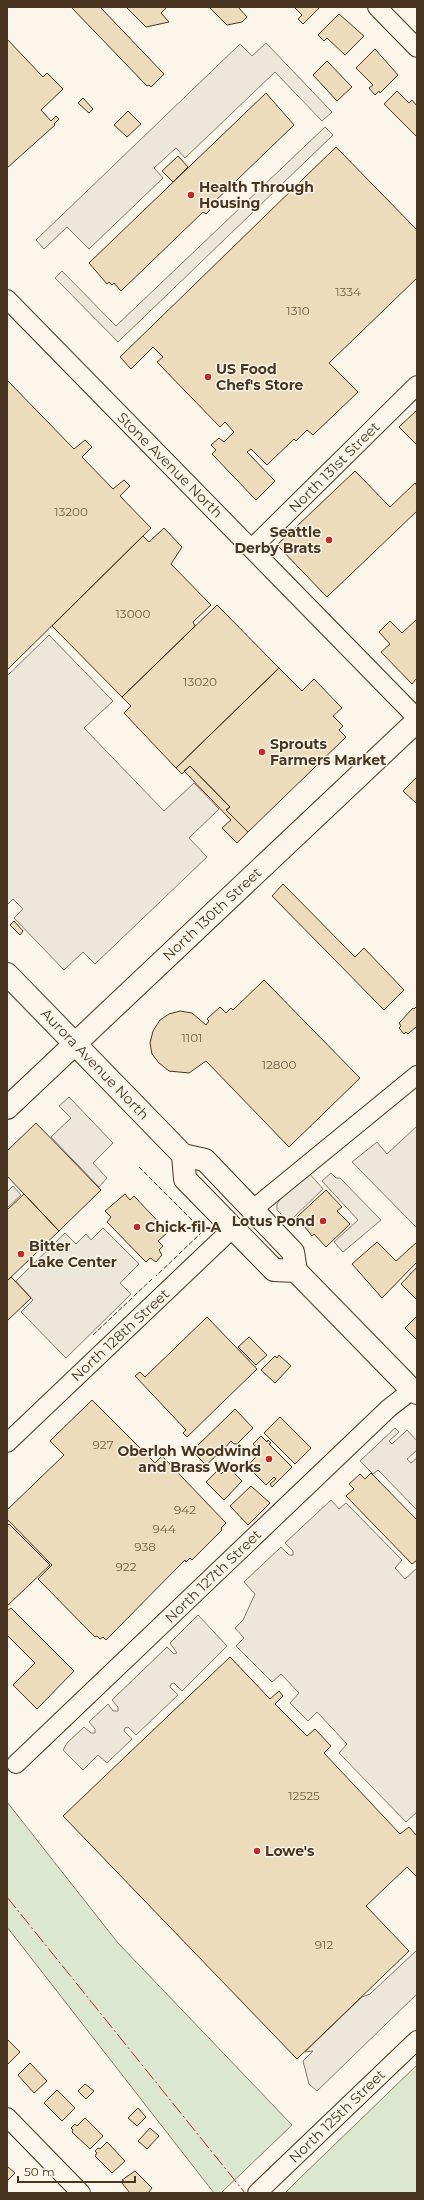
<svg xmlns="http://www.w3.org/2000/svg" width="424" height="2200" font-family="Montserrat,sans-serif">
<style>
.green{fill:#dce7d0;stroke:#887966}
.parking{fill:#ede7d9;stroke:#887966}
.building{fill:#ecdcbc;stroke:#4a3520}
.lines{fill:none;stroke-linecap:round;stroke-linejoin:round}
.minor-casing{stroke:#4a3520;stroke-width:20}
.major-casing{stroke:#4a3520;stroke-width:24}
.highway-casing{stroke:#4a3520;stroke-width:24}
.minor{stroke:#fbf6e9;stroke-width:18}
.major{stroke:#fbf6e9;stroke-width:22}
.highway{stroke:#fbf6e9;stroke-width:22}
.fence{stroke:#4a3520;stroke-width:1;stroke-dasharray:5 2;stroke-linecap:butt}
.power{stroke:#c62828;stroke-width:1;stroke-dasharray:14 3 2 3;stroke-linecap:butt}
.poi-dot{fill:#c62828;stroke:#fbf6e9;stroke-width:1.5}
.labels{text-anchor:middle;stroke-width:3;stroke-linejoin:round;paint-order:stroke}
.number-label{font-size:12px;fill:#725f47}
.poi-label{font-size:14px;font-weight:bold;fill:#4a3520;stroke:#fbf6e9;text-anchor:start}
.street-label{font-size:14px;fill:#4a3520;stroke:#fbf6e9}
</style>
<rect width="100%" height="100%" fill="#fbf6e9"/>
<path class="green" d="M7,1802L118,1943L292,2125L221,2193H214L7,1927Z
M417,2065V2193H285L298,2180Z"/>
<path class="parking" d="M266,43L332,112L322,121L275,72L185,158L176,148L154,168L163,178L89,249L67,227L44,249L36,240L240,44L252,56Z
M325,127L333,135L118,342L55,278L62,271L116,326Z
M49,635L113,701L84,728L164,811L194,783L219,809L189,838L207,857L95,964L83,952L64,970L14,918L23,909L13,899L7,905V676Z
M69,1097L113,1143L93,1163L107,1178L99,1187L51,1137L71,1118L59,1106Z
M417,1126V1228L352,1162L377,1142L387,1154Z
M309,1173L323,1189L289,1222L277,1210V1204L281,1198Z
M331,1173L336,1178H340L381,1220L343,1252L334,1242L358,1220L322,1181Z
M13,1186L21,1195L7,1208V1192Z
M103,1228L139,1264L120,1283L131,1294L66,1358L21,1312L33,1300L16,1281L65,1233L76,1244L86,1234L91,1240Z
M395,1428L399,1432L389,1441L392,1444L407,1430L417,1441V1450L407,1459L411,1463L417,1458V1510L378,1470L373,1474L360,1461Z
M331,1500L339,1509L346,1503L402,1560L395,1568L405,1579L417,1568V1812L406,1822L339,1753L347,1744L317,1712L308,1721L290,1703L299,1693L281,1674L272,1682L236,1646L244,1638L235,1628L243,1620L255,1594L244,1582L281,1547L289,1555H293V1551L285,1543Z
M198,1615L227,1646L182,1691L174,1683L171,1684L170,1687L178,1695L136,1735L128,1727L125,1728L124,1731L132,1739L107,1763L98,1755L83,1770L63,1750L67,1743L84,1727L91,1733H95V1729L89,1722L108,1704L113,1711H118V1707L112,1700L167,1647L174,1654L177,1653L170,1643Z
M417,1950V1994L317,2091L309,2084L303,2061L313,2051L305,2052L362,1997L370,1994Z"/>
<path class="building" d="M71,7H100L164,74L151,87L149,85L147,86Z
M126,7H167L161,13L169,22L146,27Z
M209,7H238L247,17L242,22L227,25Z
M294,7H320L303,24L298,19L302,15Z
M339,14L364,36L345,55L327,38L324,41L318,35Z
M7,39L43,77L47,73L63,89L41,110L51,121L56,116L59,119L54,124L55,125L7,168Z
M375,49L398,75L380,93L379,91L375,95L369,88L373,85L356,68Z
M327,61L352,87L337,101L313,75Z
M397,91L409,103L412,100L417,106V137L384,104Z
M266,93L294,125L208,208L210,210L206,214L203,212L121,291L114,283L112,285L109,282L107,284L89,263Z
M83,98L93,109L89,113L78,103Z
M128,111L141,124L127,137L114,125Z
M336,147L417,230V278L329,363L358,392L313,435L307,430L296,441L294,439L267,465L251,449L247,452L275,481L256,500L212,454L216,450L211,445L219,438L224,442L234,432L225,422L220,427L157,362L163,357L153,347L131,369L120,357Z
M178,156L188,167L173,182L162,171Z
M7,380L74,449L85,440L92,447L82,457L113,489L124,480L130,486L120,496L151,528L7,670Z
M417,410V445L399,427Z
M355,471L390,507L415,483L417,486V511L327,597L277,545Z
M164,528L182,547L171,564L211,605L193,622L195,626L122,697L52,626L143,536L149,542Z
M217,605L279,668L176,768L124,713L131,706L122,697Z
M417,619V678L412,684L381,652L390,644L379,632L390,621L402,633Z
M279,668L302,691L314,679L342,708L333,716L343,726L339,730L346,737L248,832L226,810L230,807L190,766L182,774L176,768Z
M190,766L230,807L226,810L248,832L237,843L222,828L231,820L184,771Z
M417,777V804L403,791Z
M283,884L355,957L364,948L404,990L384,1010L272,896Z
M14,921L23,931L20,935L10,925Z
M264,980L360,1078L289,1147L206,1061L189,1073L169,1071L159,1063L152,1054L150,1043L153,1031L160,1020L169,1014L180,1011L192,1013L206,1025L209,1021L207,1019L220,1007L226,1013L231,1008L233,1010Z
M417,1006V1026L408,1034L406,1032L404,1034L399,1028L401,1026L399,1023L413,1008L414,1009Z
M36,1123L101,1190L59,1231L7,1176V1151Z
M326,1190L342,1207L337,1211L350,1224L326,1247L314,1234L312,1236L297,1217Z
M24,1194L59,1231L7,1281V1210Z
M125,1194L130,1200L134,1196L168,1232L158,1241L163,1246L159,1250L162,1255L156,1262L150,1258L146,1262L107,1222L111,1217L105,1211Z
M377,1242L396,1261L417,1242V1262L382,1298L352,1264Z
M417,1267V1300L401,1284Z
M11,1277L31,1298L7,1321V1281Z
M417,1316V1340L405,1328Z
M207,1317L257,1369L187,1437L183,1433L186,1430L135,1376L140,1372L145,1377Z
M249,1337L267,1355L256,1365L238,1347Z
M279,1355L291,1366L275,1383L261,1370L275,1356L277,1358Z
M92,1400L155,1463L162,1456L226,1523L221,1528L222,1530L192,1560L190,1558L186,1562L185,1560L106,1640L103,1637L100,1639L97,1636L95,1637L38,1579L52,1565L7,1519V1510L64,1455L50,1441Z
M235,1409L253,1428L237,1444H234L231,1441L219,1455L218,1454L206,1465L192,1451Z
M280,1417L311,1448L295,1464L264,1433Z
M261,1436L267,1442L268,1440L271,1443L269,1444L292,1467L272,1487L270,1484L276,1479L274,1477L266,1485L247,1466L261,1452L253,1444Z
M228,1467L242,1481L224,1500L206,1482L218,1470L221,1474Z
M371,1473L417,1520V1560L412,1564L346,1496L354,1489L349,1484L360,1474L365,1479Z
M251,1486L270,1503L248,1525L230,1506Z
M9,1524L50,1565L7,1606V1526Z
M11,1608L74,1671L37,1709L13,1685L35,1663L7,1635V1611Z
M230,1657L270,1699L279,1691L283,1696L275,1704L307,1736L315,1729L331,1746L324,1753L400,1834L409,1827L417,1836V1877L407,1867L366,1906L409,1951L297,2059L63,1816Z
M7,2039L20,2052L7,2065Z
M30,2063L47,2081L34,2093L18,2075Z
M85,2084L94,2091L86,2099L78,2091Z
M57,2090L75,2108L62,2121L44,2103Z
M138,2108L146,2117L137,2126L128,2118Z
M85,2118L103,2136L90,2149L72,2132L73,2130L71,2128L75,2124L77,2126Z
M150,2128L159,2136L147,2149L138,2141Z
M107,2142L125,2161L112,2173L95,2156L97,2153L95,2151L98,2148L100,2149Z
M7,2166L15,2173L7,2181Z
M135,2171L152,2188L148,2193H130L122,2183L124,2181L122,2180Z"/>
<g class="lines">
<defs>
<path id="minor" d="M377,7L417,48
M7,299L417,718
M252,548L417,385
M252,1210L417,1075
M7,1443L233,1228
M16,1764L389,1408L412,1390
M7,2117L81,2193
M257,2193L417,2040"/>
<path id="major" d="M7,1108L417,721"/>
<path id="highway" d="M7,974L183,1155L205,1160L293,1252L296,1271L412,1390L417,1393
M183,1155L185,1179L274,1270L296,1271"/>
</defs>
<use href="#minor" class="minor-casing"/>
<use href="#major" class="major-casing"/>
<use href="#highway" class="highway-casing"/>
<use href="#minor" class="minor"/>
<use href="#major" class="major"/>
<use href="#highway" class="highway"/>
<path class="fence" d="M139,1167L203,1231L156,1276
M93,1335L152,1279"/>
<path class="power" d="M7,1897L245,2193"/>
</g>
<g class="poi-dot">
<circle cx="191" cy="195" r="4"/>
<circle cx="208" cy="377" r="4"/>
<circle cx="329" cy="540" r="4"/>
<circle cx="262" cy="752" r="4"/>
<circle cx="323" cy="1221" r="4"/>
<circle cx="137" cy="1227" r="4"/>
<circle cx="21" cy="1254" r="4"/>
<circle cx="269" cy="1459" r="4"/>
<circle cx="257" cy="1851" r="4"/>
</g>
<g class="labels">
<g class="number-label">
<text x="348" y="296">1334</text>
<text x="298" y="315">1310</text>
<text x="71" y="516">13200</text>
<text x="133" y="618">13000</text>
<text x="200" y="686">13020</text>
<text x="192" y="1042">1101</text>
<text x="279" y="1069">12800</text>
<text x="103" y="1449">927</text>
<text x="185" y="1514">942</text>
<text x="164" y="1533">944</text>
<text x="145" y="1551">938</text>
<text x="126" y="1571">922</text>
<text x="304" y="1800">12525</text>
<text x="324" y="1949">912</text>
</g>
<g class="poi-label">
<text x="199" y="192">Health Through<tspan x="199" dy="16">Housing</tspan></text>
<text x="216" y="374">US Food<tspan x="216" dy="16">Chef's Store</tspan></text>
<text x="321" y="537" text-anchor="end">Seattle<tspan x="321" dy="16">Derby Brats</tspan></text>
<text x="270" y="749">Sprouts<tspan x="270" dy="16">Farmers Market</tspan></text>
<text x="315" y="1226" text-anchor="end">Lotus Pond</text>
<text x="145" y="1232">Chick-fil-A</text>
<text x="29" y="1251">Bitter<tspan x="29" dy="16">Lake Center</tspan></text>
<text x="261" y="1456" text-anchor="end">Oberloh Woodwind<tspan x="261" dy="16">and Brass Works</tspan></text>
<text x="265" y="1856">Lowe's</text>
</g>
<g class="street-label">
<text transform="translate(170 465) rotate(45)" y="5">Stone Avenue North</text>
<text transform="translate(334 467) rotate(-45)" y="5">North 131st Street</text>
<text transform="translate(212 914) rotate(-43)" y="5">North 130th Street</text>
<text transform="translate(95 1064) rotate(46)" y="5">Aurora Avenue North</text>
<text transform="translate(120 1335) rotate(-43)" y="5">North 128th Street</text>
<text transform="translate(213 1576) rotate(-44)" y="5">North 127th Street</text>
<text transform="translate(337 2116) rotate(-44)" y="5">North 125th Street</text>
</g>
</g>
<rect width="424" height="2200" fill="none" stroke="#4a3520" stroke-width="16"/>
<path d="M18 2176v6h117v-6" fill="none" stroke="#4a3520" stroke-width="2"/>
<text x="24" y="2176" font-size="12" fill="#4a3520" stroke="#fbf6e9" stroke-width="3" paint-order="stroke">50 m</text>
</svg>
